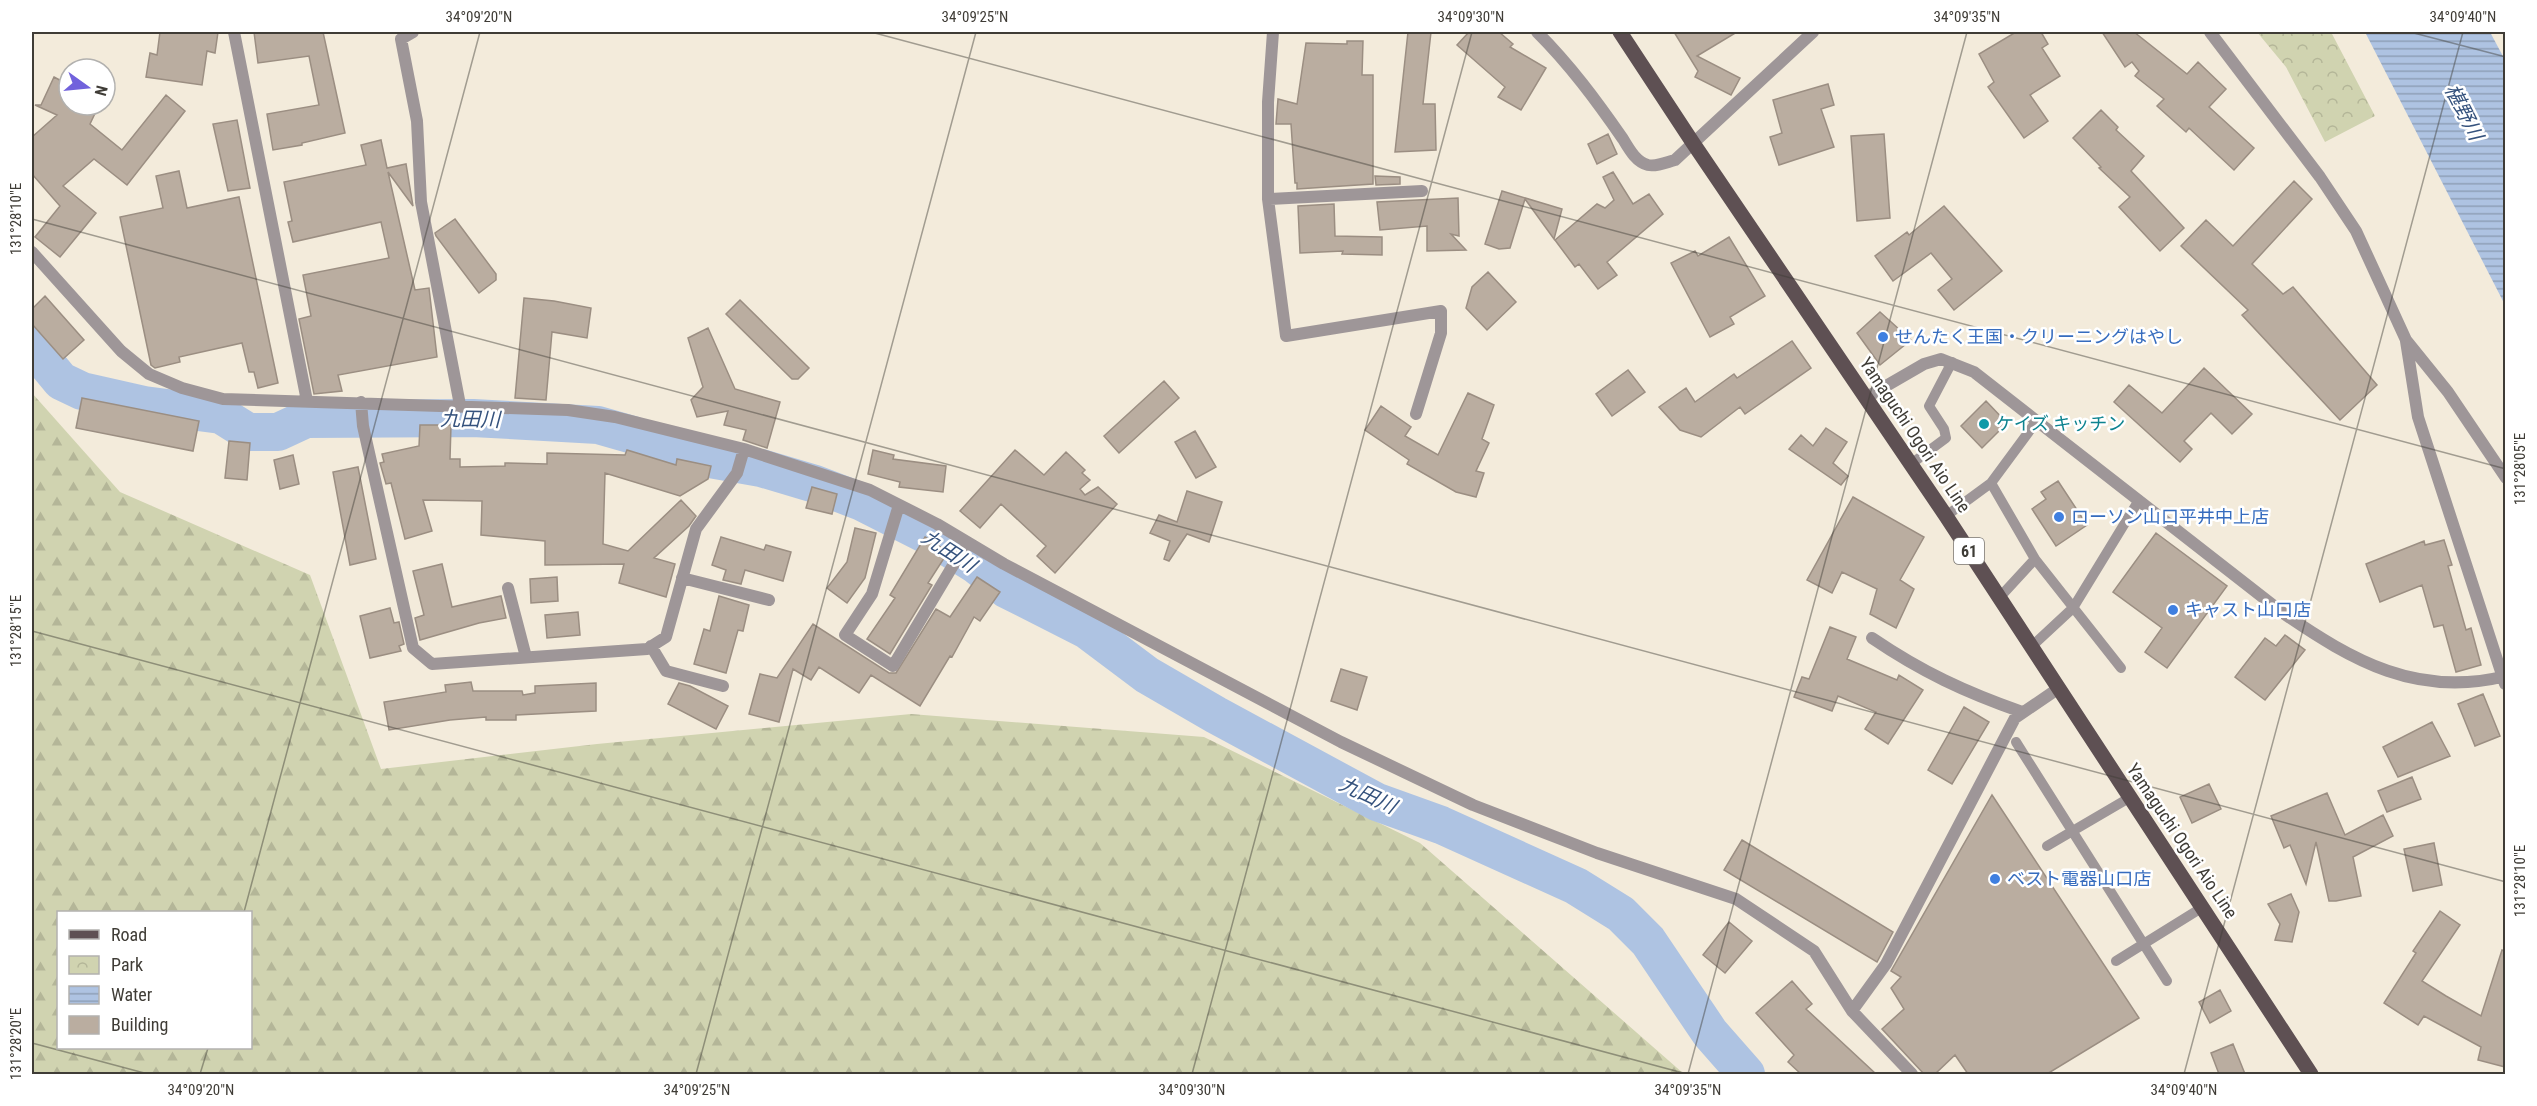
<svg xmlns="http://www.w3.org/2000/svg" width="2537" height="1106" font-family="'Roboto Condensed','Noto Sans JP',sans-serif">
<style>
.forest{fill:url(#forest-firs);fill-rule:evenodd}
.park{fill:url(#park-crowns)}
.water{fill:url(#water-rules)}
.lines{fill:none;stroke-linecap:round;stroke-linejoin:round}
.river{stroke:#aec3e2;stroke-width:38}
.building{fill:#baada0;stroke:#9b8e82;stroke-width:1.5}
.lane{stroke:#9e9698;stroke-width:10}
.street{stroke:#9e9698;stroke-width:12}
.primary{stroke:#5e5053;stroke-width:15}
.ticks{fill:none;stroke:#3f3c36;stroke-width:1.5;stroke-opacity:0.45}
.shop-dot{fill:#3f7fe0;stroke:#fff;stroke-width:2}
.culture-dot{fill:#0f9aa8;stroke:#fff;stroke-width:2}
.labels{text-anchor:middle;stroke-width:5;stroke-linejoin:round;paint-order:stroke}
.shield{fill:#fff;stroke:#797672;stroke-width:1.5}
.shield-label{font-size:16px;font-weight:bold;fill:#3f3c36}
.shop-label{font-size:18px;fill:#366cbe;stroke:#fff;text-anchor:start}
.culture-label{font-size:18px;fill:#0d838f;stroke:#fff;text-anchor:start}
.street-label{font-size:18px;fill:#3f3c36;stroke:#fff}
.water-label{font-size:20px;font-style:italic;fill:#35527d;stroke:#fff}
.neatline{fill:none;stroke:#3f3c36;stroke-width:2}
.ticks-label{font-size:15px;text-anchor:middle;fill:#3f3c36}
</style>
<defs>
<pattern id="forest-firs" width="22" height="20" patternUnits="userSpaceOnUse" patternTransform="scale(1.5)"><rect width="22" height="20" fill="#d0d3b0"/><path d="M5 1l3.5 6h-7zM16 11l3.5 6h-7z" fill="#b4b698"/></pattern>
<pattern id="park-crowns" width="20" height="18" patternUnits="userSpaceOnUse" patternTransform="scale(1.5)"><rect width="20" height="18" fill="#d0d3b0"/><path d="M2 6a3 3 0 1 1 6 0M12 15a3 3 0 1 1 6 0" fill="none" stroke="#b4b698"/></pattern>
<pattern id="water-rules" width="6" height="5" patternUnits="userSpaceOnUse" patternTransform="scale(1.5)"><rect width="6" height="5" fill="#aec3e2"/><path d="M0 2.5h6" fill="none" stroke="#8fa0b8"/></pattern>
</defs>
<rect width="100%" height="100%" fill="#f3ebdb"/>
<path class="forest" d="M32,393L120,492L310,575L381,769L597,744L911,714L1204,737L1420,843L1684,1074H32ZM58,912H250V1048H58Z"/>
<path class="park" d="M2257,32H2331L2375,116L2325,142L2286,67Z"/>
<path class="water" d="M2365,32H2490L2505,60V305Z"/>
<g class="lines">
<path class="river" d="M32,346L61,381L82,391L144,405L221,415L248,432H278L306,419L473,418L598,425L633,435L670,452L761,468L815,484L862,502L933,538L976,565L1006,589L1087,630L1147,675L1216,715L1377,802L1441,825L1576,886L1621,914L1648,941L1710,1033L1746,1074"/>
</g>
<path class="building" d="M160,32H218L215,53L207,51L202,85L146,77L150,53L157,55Z
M254,32H323L345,133L302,143V145L273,150L267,114L319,105L309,56L258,63Z
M1408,32H1431L1423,104H1435L1436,150L1395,152Z
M1469,32H1499L1513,44L1510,47L1546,68L1521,110L1498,97L1505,87L1457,45Z
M1674,32H1737L1697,56L1740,78L1731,95L1695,77L1698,71Z
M2016,32H2041L2048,44L2042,48L2060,76L2030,95L2048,121L2024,138L1988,87L1994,82L1979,54Z
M2102,32H2134L2187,74L2198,62L2226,89L2209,107L2254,148L2234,170L2189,128L2186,132L2157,106L2164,99L2135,76L2139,71L2132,62L2125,67Z
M1347,41H1363L1362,75H1373V184L1297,189V183H1295L1291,124H1276L1278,99L1297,104L1306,43L1347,44Z
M54,77L69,85V105H99L90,124L122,150L166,95L185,111L127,185L94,159L63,186L96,213L60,257L35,237L60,206L32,174V137L57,115L35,105H41Z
M1828,84L1834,105L1821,109L1834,147L1779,165L1770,137L1782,133L1773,100Z
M2101,110L2118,127L2116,130L2144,156L2131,171L2184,228L2160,251L2119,207L2130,197L2099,168L2101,167L2073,138Z
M237,120L250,188L228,191L213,124Z
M1608,134L1617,154L1597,164L1588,144Z
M1884,134L1890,218L1857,221L1851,136Z
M381,140L387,168L406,164L413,206L388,172L415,290L429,288L437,357L338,375L342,391L314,394L299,319L311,316L303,275L389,258L381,222L293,242L288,222L292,221L284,182L366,165L361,145Z
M179,171L187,208L239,197L278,383L258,388L254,372H249L242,343L179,357L180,362L155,368L151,365L120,217L163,208L156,176Z
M1613,172L1633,204L1649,194L1663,214L1607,262L1617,275L1598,289L1579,264L1575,267L1555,240L1597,204L1605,208L1614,200L1603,177Z
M1375,176L1400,177V184L1376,185Z
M2294,181L2312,199L2252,264L2283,294L2293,287L2377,385L2340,420L2242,315L2248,310L2181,246L2206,220L2233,246Z
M1502,191L1562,209L1554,239L1525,199L1510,248L1499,249L1485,244Z
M1458,198L1459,236L1451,234L1466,250L1427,251V226L1380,230L1377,202Z
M1334,204L1335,236L1382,237V255L1342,254L1343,251L1300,253L1298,206Z
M1944,206L2002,271L1954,310L1938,290L1952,279L1931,253L1893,281L1875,256L1907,232L1909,235Z
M455,219L496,274V280L479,293L436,236L435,233Z
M1729,237L1765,296L1730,317L1734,324L1710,337L1671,263L1695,251L1698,256Z
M1488,272L1516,302L1487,330L1466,308L1472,287Z
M45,296L84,340L63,359L32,324V309Z
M524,298L554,301L591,308L587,338L552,332L546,400L515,398Z
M740,300L809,368L798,379H792L726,314Z
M1880,312L1911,340L1880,365L1857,333Z
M708,328L735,389L780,402L767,448L743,440L746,430L724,425L728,411L697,417L691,400L703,387L688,338Z
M1792,341L1811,368L1745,414L1740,407L1701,437L1680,430L1659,407L1686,388L1695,402L1734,374L1737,378Z
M2204,368L2252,414L2232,434L2211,413L2184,441L2192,449L2180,462L2114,402L2129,385L2162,413Z
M1628,370L1645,392L1612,416L1596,394Z
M1164,381L1179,398L1119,453L1104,436Z
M1468,393L1494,405L1482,439L1489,443L1476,471L1484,473L1476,497L1456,492L1407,464L1409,460L1365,430L1381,406L1411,427L1405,436L1438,455Z
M82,398L199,421L193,451L76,428Z
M1986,401L2007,423L1982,448L1961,426Z
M420,425H451L450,459H460V467L505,466V463L547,464V453L625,455L627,450L676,465L677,459L711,466L708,479L680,496L605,473L603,544L628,551L681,500L696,516L689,526L654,558L675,564L666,597L619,583L624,564L545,565V541L481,535L482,501L423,500L432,531L405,539L391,483L386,484L380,463L384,462L382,454L419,446Z
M1826,428L1847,442L1833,463L1848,476L1841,485L1789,449L1801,435L1813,446Z
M1195,431L1216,467L1196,478L1175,442Z
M229,441L250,443L247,480L225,478Z
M873,450L894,455L893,459L946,466L943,492L899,487L900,482L868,474Z
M1015,450L1044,475L1066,452L1085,470L1082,473L1090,480L1080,489L1085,495L1098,487L1117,504L1055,573L1037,556L1046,546L1001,504L980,528L960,511Z
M293,455L299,484L280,489L274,460Z
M358,467L376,559L350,565L333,472Z
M2058,481L2087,525L2056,546L2032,509L2046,499L2041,492Z
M812,487L837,494L832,514L806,508Z
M1187,491L1222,502L1209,542L1187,534L1169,561L1164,559L1170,541L1150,533L1159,515L1177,522Z
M1853,497L1924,537L1900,580L1914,589L1896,628L1870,614L1877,589L1842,572L1832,593L1807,580Z
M855,528L876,533L865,578L847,603L827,588L847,562Z
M2156,533L2227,586L2167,668L2145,652L2162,628L2113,592Z
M721,537L764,550L766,545L791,552L783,581L745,570L741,584L723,580L726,570L712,565Z
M925,537L948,552L928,583L932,585L890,654L867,639L895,598L890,595Z
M2444,540L2452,565L2448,566L2466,630L2471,628L2481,665L2456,672L2443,625L2434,627L2422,585L2380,602L2366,564L2424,541L2425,545Z
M442,564L452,607L501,596L506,618L479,623L420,640L415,618L424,615L413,571Z
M557,577L558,601L531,603L530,579Z
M977,577L1000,592L980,621L974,617L952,657L950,656L920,706L871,675L859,693L819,667L811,680L793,669L779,722L749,714L760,674L777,678L813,624L889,673H896L936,609L950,617Z
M719,596L749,605L743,631L738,630L726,673L694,664L704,629L710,631Z
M390,608L394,623L399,622L404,644L399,646L401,651L370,658L360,616Z
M578,612L580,635L547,638L545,615Z
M1830,627L1856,637L1847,659L1897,680L1899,675L1923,690L1888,744L1865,729L1876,712L1838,696L1832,711L1794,697L1802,677L1809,679Z
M2285,635L2305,650L2265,700L2235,677L2265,638L2276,646Z
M1341,669L1367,677L1357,710L1331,701Z
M471,682L473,691H522L523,695L535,693V686L596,683V711L516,715V720H486V717L450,720L389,730L384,702L446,692L445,685Z
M679,683L690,686L728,706L716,729L668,704Z
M2483,694L2500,736L2475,746L2458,704Z
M1964,707L1989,722L1952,784L1928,770Z
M2432,722L2450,756L2398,777L2383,747Z
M2412,777L2421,799L2387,812L2378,791Z
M2209,784L2221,809L2192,823L2180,797Z
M2327,793L2345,835L2383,815L2393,836L2353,857L2361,896L2336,901H2329L2316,842L2306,884L2290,845L2284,848L2271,816Z
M1992,795L2139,1018L2047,1074H1968L1955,1055L1935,1074H1924L1882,1029L1904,1009L1891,988L1901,977L1891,971Z
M1742,840L1893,932L1877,962L1724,870Z
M2434,843L2442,885L2413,891L2404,849Z
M2291,894L2299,912L2292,942L2275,940L2280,924L2268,904Z
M2440,911L2460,925L2422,981L2446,996L2481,1016L2502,950L2505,951V1067L2478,1060L2481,1047L2424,1016L2418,1025L2384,1003L2416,953L2413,951Z
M1729,922L1752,941L1725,973L1703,955Z
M1792,981L1812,1004L1806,1009L1876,1074H1801L1788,1062L1794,1055L1756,1013Z
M2220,990L2231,1011L2210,1023L2199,1002Z
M2233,1044L2245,1074H2219L2211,1053Z"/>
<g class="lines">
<path class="lane" d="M1911,464L1946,438L1944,429L1929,406L1952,362
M1991,483L2035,559L2000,597
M1946,516L1991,483L2036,422
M2035,559L2121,668
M2032,646L2073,608L2139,500
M2016,742L2167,981
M2047,846L2129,798
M2116,961L2203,907"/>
<path class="street" d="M234,32L307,401
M413,32L401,39L417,121L421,202L460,405
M1273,32L1268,102V199L1286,336L1441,311V333L1416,414
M1537,32C1570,65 1596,100 1623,139C1629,149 1636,162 1648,165C1657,167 1667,162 1675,160L1813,32
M2210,32L2320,177L2356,231L2406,340L2448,392L2506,478
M1268,199L1422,191
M32,252L121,351L149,374L182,388L223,399L568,410L615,417L744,449L870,490L937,524L1004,564L1341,742L1473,805L1597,853L1736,899L1814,951L1852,1011L1912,1074
M2406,341L2418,417L2505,684
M1867,397L1924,364L1941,359L1974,372L2283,613C2353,661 2417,698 2506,676
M361,402L363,426L413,648L432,664L647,649L666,637L696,529L737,473L744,449
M899,505L872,594L845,635L893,666L967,542
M682,578L769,600
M508,588L526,657
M1872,638C1922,672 1965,692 2022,712
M651,646L666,671L723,686
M1852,1011L1886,964L2015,718L2059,688"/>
<path class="primary" d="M1620,32L1693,143L1946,516L2311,1074"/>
</g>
<path class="ticks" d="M871,32L2506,469M2410,32L2506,57M32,219L2506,882M32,631L1687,1074M244,912L480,32M32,1043L148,1074M200,1074L208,1048M696,1074L976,32M1192,1074L1472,32M1688,1074L1967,32M2184,1074L2463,32"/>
<g class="shop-dot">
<circle cx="1883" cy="337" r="6"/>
<circle cx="2059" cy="517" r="6"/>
<circle cx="2173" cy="610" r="6"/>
<circle cx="1995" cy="879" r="6"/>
</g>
<circle class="culture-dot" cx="1984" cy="424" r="6"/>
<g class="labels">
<rect class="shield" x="1954" y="538" width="30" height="26" rx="4.5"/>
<g class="shield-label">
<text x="1969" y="557">61</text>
</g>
<g class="shop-label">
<text x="1895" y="343">せんたく王国・クリーニングはやし</text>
<text x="2071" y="523">ローソン山口平井中上店</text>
<text x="2185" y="616">キャスト山口店</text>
<text x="2007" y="885">ベスト電器山口店</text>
</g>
<g class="culture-label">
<text x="1996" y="430">ケイズ キッチン</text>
</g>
<g class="street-label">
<text transform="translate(1915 435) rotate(56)" y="6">Yamaguchi Ogori Aio Line</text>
<text transform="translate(2182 841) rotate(56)" y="6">Yamaguchi Ogori Aio Line</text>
</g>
<g class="water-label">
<text transform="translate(2464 112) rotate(63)" y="7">椹野川</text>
<text transform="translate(470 419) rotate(1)" y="7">九田川</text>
<text transform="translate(949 551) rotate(33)" y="7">九田川</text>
<text transform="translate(1368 795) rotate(25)" y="7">九田川</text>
</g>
</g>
<rect width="2537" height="1106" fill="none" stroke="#ffffff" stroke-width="66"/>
<rect x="57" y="911" width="195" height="138" fill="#ffffff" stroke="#b2b1af" stroke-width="1.5"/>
<rect x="69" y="930" width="30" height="9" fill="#5e5053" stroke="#b2b1af" stroke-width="1.5"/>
<text x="111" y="941" font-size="18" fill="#3f3c36">Road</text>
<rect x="69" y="956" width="30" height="18" fill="url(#park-crowns)" stroke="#b2b1af" stroke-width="1.5"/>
<text x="111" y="971" font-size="18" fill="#3f3c36">Park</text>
<rect x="69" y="986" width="30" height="18" fill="url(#water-rules)" stroke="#b2b1af" stroke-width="1.5"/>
<text x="111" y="1001" font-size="18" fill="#3f3c36">Water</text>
<rect x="69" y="1016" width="30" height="18" fill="#baada0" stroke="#b2b1af" stroke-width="1.5"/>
<text x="111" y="1031" font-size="18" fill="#3f3c36">Building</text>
<g transform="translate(87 87) rotate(105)"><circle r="28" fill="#ffffff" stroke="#b2b1af" stroke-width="1.5"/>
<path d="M0-4.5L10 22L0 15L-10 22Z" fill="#7162dc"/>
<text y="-9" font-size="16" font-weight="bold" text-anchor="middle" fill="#3f3c36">N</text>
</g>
<rect x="33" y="33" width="2471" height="1040" class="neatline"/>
<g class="ticks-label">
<text x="479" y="22">34°09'20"N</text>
<text x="975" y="22">34°09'25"N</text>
<text x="1471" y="22">34°09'30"N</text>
<text x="1967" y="22">34°09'35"N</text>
<text x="2463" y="22">34°09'40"N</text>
<text transform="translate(16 219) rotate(-90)" y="5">131°28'10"E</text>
<text transform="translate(2520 469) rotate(-90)" y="5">131°28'05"E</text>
<text transform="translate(16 631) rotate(-90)" y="5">131°28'15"E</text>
<text transform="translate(2520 881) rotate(-90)" y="5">131°28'10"E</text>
<text transform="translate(16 1044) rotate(-90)" y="5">131°28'20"E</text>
<text x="201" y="1095">34°09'20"N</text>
<text x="697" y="1095">34°09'25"N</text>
<text x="1192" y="1095">34°09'30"N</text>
<text x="1688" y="1095">34°09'35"N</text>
<text x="2184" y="1095">34°09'40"N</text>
</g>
</svg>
